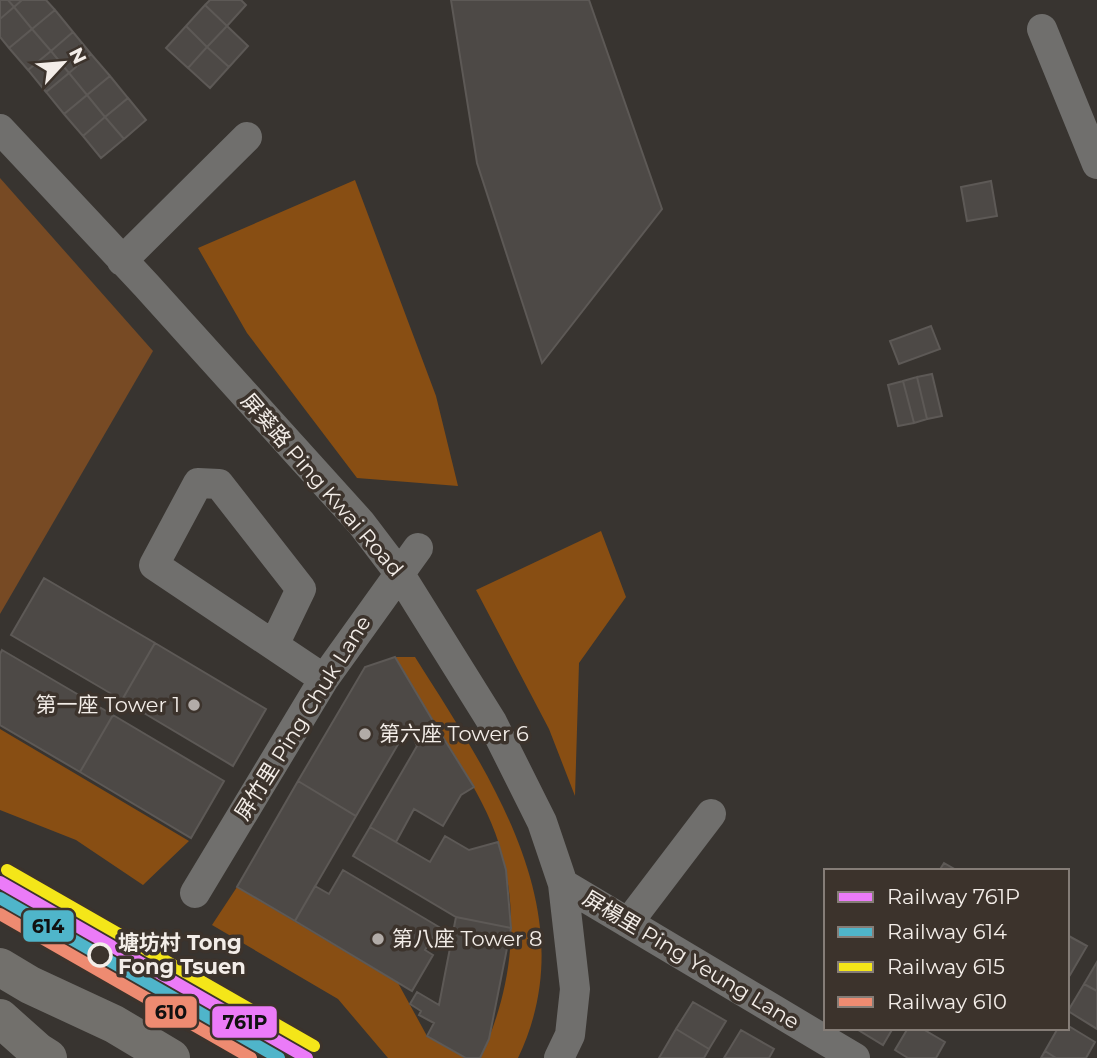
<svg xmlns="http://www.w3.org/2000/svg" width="1097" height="1058" font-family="Montserrat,'Noto Sans TC',sans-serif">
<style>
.green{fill:#774a24}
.forest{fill:#884e13}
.building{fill:#4d4946;stroke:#5d5956;stroke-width:2}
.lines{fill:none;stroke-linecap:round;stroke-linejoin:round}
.minor{stroke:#706f6d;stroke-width:30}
.major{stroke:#72706c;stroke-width:38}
.rail-1-casing{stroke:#3c332c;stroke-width:18}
.rail-2-casing{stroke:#3c332c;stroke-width:18}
.rail-3-casing{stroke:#3c332c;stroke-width:18}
.rail-4-casing{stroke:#3c332c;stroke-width:18}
.rail-1{stroke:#eb7bf8;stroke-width:12}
.rail-2{stroke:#4fb5ca;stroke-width:12}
.rail-3{stroke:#f4e619;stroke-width:12}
.rail-4{stroke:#ee8b71;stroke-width:12}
.poi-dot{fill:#b2aca8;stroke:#3c332c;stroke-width:2.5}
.stop-dot{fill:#3c332c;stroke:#f3ede8;stroke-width:3.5}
.labels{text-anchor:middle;stroke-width:7;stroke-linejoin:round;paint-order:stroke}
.street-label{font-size:21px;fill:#f3ede8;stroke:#3c332c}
.poi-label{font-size:21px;fill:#f3ede8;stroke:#3c332c;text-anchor:start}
.stop-label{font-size:21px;font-weight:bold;fill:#f3ede8;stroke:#3c332c;text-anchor:start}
.line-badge{stroke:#3c332c;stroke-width:2.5}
.pale-badge-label{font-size:19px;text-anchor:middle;font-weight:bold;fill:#111}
</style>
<rect width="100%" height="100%" fill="#383430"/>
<path class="green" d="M0,178L153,351L0,614Z"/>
<path class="forest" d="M355,180L436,396L458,486L357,478L247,333L198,248Z
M601,531L626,597L579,663L575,796L549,729L476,590Z
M395,657H415C490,776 587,914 518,1058H480C512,991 521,916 499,844C489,811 469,779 451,749C432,719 414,688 395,657Z
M0,729L189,841L143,885L76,840L0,810Z
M237,887L398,983L427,1036L466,1058H388L338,999L212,925Z"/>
<path class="building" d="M0,0H8L14,7L0,19Z
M8,0H22L14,7Z
M22,0H46L55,10L32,29L14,7Z
M210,0H241L246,5L227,26L205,5Z
M451,0H589L662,209L542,363L477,163Z
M205,5L227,26L207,47L186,26Z
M14,7L32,29L9,48L0,37V19Z
M55,10L73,32L51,51L32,29Z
M186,26L207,47L188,68L166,48Z
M227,26L248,46L229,67L207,47Z
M32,29L51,51L28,70L9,48Z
M73,32L91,54L69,73L51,51Z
M207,47L229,67L210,88L188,68Z
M51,51L69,73L46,92L28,70Z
M91,54L110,76L87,95L69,73Z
M69,73L87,95L64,114L46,92Z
M110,76L128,98L105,117L87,95Z
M87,95L105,117L83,136L64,114Z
M128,98L146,120L124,139L105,117Z
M105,117L124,139L101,158L83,136Z
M991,181L997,216L967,221L961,187Z
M931,326L940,349L899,364L890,341Z
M932,374L942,416L927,419L917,377Z
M917,377L927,419L914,423L903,381Z
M903,381L914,423L898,426L888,385Z
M44,578L155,643L122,700L11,635Z
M155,643L266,709L233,766L122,700Z
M2,650L113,715L80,772L0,725V654Z
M395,657L436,726L414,739L407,729L356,816L298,781L365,667Z
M113,715L224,781L191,838L80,772Z
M436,726L474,787L461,795L443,826L414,809L396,842L370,827L417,746L414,739Z
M298,781L356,816L295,921L237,887Z
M370,827L430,862L445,836L469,850L498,842L506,870L511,928L456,917L353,856Z
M944,863L958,871H939Z
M343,870L439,927L425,950L433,955L412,991L295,921L315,886L329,894Z
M456,917L511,928L489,1039L480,1058H466L427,1036L434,1023L419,1015L421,1011L410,1004L417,992L439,1005Z
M1067,935L1087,946L1070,975L1067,973Z
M1097,962V991L1084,984Z
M1084,984L1097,991V1029L1068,1011Z
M693,1002L726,1021L709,1049L676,1029Z
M1067,1025L1095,1042L1086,1058H1056L1045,1051L1058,1028H1067Z
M855,1028H893L883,1045Z
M908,1028H921L945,1042L936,1058H908L895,1050Z
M676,1029L709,1049L704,1058H659Z
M741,1030L774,1049L769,1058H724Z
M1045,1051L1056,1058H1041Z"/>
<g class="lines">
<path class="minor" d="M1042,29L1097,164
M0,129L146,285L361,523L399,573L492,722L542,822L563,884L575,989L570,1035L559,1058
M122,261L247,137
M274,645L301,589L219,484L198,483L154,565L324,679
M563,884L855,1058
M195,893L324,679L418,548
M628,923L711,814"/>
<path class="major" d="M0,967L30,985L114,1024L171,1058
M0,1018L37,1051L48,1058"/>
<defs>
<path id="rail-1" d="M0,882L307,1058"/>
<path id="rail-2" d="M0,898L279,1058"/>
<path id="rail-3" d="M7,870L314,1046"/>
<path id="rail-4" d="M0,914L251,1058"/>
</defs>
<use href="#rail-1" class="rail-1-casing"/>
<use href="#rail-2" class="rail-2-casing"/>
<use href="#rail-3" class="rail-3-casing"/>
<use href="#rail-4" class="rail-4-casing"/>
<use href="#rail-1" class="rail-1"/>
<use href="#rail-2" class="rail-2"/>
<use href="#rail-3" class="rail-3"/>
<use href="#rail-4" class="rail-4"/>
</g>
<g class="poi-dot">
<circle cx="194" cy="705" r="7"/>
<circle cx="365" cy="734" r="7"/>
<circle cx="378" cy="939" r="7"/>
</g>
<circle class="stop-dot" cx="100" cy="955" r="11"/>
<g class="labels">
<g class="street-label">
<text transform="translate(322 485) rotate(49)" y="7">屏葵路 Ping Kwai Road</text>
<text transform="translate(303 718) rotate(-58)" y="7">屏竹里 Ping Chuk Lane</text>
<text transform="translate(691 960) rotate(31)" y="7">屏楊里 Ping Yeung Lane</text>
</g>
<g class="poi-label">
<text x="180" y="712" text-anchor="end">第一座 Tower 1</text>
<text x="379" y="741">第六座 Tower 6</text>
<text x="392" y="946">第八座 Tower 8</text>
</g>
<g class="stop-label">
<text x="118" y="950">塘坊村 Tong<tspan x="118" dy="24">Fong Tsuen</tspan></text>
</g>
</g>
<g class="line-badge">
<rect x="22" y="909" width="53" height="34" rx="7" fill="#4fb5ca"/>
<rect x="144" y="995" width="54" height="34" rx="7" fill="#ee8b71"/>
<rect x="211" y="1005" width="67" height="34" rx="7" fill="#eb7bf8"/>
</g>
<g class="pale-badge-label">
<text x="48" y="933">614</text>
<text x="171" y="1019">610</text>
<text x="245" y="1029">761P</text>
</g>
<rect x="824" y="869" width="245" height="161" fill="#3c332c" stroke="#857d77" stroke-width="2"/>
<rect x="838" y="892" width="35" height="10" fill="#eb7bf8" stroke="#857d77" stroke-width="2"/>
<text x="887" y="904" font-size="21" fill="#f3ede8">Railway 761P</text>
<rect x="838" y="927" width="35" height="10" fill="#4fb5ca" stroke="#857d77" stroke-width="2"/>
<text x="887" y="939" font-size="21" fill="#f3ede8">Railway 614</text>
<rect x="838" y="962" width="35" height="10" fill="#f4e619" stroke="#857d77" stroke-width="2"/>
<text x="887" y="974" font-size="21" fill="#f3ede8">Railway 615</text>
<rect x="838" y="997" width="35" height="10" fill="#ee8b71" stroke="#857d77" stroke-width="2"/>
<text x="887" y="1009" font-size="21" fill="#f3ede8">Railway 610</text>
<g transform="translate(63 63) rotate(64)" stroke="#3c332c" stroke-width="5" paint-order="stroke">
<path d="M0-5L12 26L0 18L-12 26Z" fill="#f3ede8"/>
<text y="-10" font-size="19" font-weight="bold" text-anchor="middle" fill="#f3ede8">N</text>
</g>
</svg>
